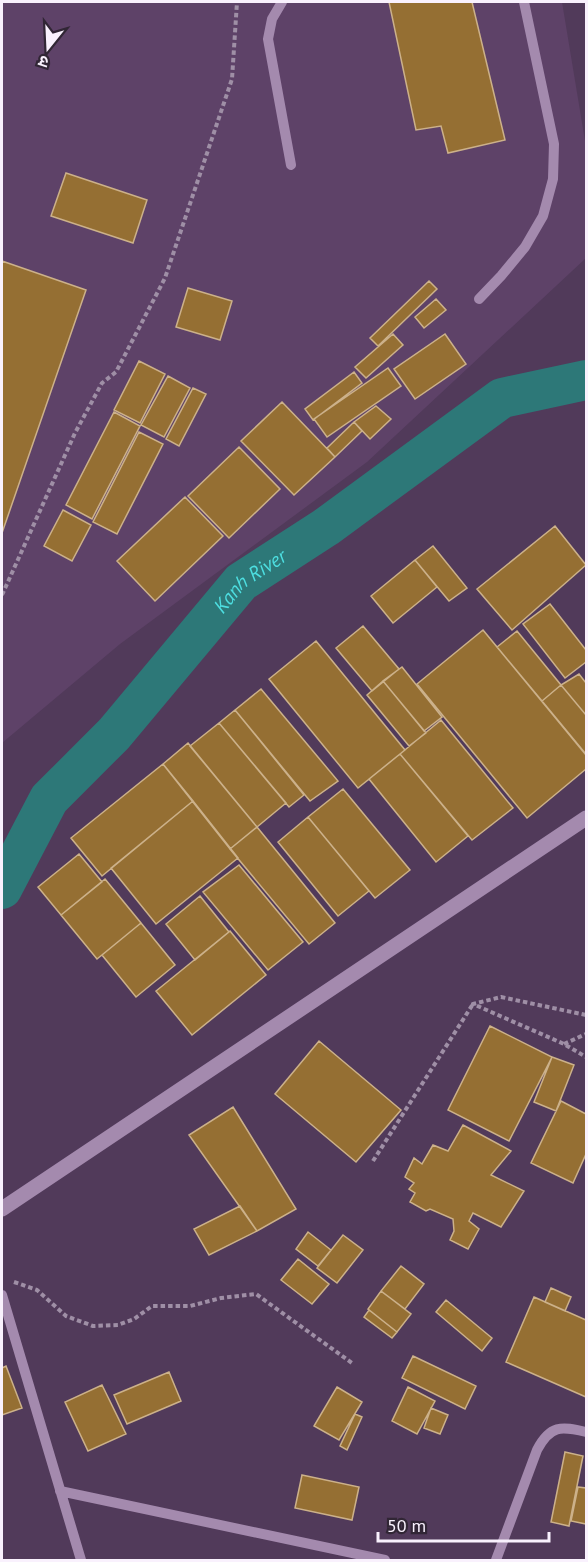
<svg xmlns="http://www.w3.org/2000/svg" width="588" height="1562" font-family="'PT Sans','Noto Sans Devanagari',sans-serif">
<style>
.built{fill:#5e4268}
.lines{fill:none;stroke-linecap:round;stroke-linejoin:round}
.river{stroke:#2d7878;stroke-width:40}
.building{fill:#956f33;stroke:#ccb18a;stroke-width:1.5}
.path{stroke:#9f8fa6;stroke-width:4;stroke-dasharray:4.5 3;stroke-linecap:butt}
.service{stroke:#a48aae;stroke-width:10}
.tertiary{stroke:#a48aae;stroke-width:15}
.labels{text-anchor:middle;stroke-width:4.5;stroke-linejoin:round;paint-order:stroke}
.water-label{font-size:20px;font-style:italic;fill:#4ddee0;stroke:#312635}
</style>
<rect width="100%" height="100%" fill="#513a5a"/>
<path class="built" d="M2,2H562L586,147V258L367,462L120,644L2,743Z"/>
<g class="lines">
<path class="river" id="s1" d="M2,889L49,799L114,734L241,582L326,527L502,398L586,380"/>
</g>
<path class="building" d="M389,2H472L505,140L448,153L441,126L416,130Z
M66,173L147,200L133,243L51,216Z
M2,261L86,290L2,533Z
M429,281L437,289L378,346L370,338Z
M188,288L232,301L220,340L176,327Z
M436,299L446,310L424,328L415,317Z
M393,334L403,345L366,378L355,367Z
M445,334L466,364L415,399L394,369Z
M139,361L165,374L140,423L114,410Z
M388,368L401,386L327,437L314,419Z
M354,372L362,383L313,420L305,409Z
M168,376L190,388L164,437L141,425Z
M193,388L206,394L179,446L166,439Z
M282,402L335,457L294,495L241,441Z
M376,406L391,419L370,439L354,422Z
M114,412L140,426L92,519L66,505Z
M354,422L362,431L335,457L327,448Z
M139,432L163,444L117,534L93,522Z
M239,447L280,489L229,538L188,496Z
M185,497L223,536L155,601L117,561Z
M63,510L91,525L72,561L44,546Z
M555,526L586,565L512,630L477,589Z
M433,546L467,588L449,601L415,560Z
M415,560L437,587L393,623L371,596Z
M550,604L586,650V662L565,678L523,624Z
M363,626L399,669L372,691L336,648Z
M483,630L586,755V769L527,818L417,684Z
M517,631L561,685L542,701L497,647Z
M316,641L405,750L358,788L269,679Z
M402,667L442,717L424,731L383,681Z
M579,674L586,683V715L561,685Z
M383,681L426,733L409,746L367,695Z
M561,685L586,715V752L585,753L542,701Z
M261,689L338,781L310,801L235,710Z
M235,710L304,795L289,807L219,723Z
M441,720L513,808L472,840L400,754Z
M219,723L286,803L257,827L190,746Z
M188,743L257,827L230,849L163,764Z
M400,754L468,836L436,862L369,779Z
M163,764L193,801L102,876L71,838Z
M343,789L410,870L375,898L308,817Z
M193,801L238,858L156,924L111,868Z
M308,817L369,891L338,916L278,842Z
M257,827L335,923L309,944L230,849Z
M79,854L102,882L61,915L38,887Z
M239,865L303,942L268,970L203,892Z
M105,879L141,923L97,959L61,915Z
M200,896L229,932L195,960L166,924Z
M141,923L175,965L136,997L102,955Z
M230,931L266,975L192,1035L156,991Z
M490,1026L552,1057L509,1141L448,1110Z
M319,1041L401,1110L356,1162L275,1094Z
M552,1057L574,1065L556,1111L534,1102Z
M561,1101L586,1114V1154L573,1183L531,1163Z
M233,1107L296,1209L257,1231L189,1135Z
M463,1125L511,1151L491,1175L524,1191L501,1227L473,1213L469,1221L479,1229L468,1249L450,1240L454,1231L453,1219L430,1209L426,1211L410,1202L415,1193L409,1189L414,1183L405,1177L414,1158L422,1164L433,1145L448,1151Z
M240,1206L257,1231L209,1255L194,1229Z
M308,1232L331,1250L318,1266L296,1249Z
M343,1235L363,1250L337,1283L317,1268Z
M298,1259L329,1284L312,1304L281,1280Z
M401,1266L424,1284L405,1309L381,1291Z
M551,1288L571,1297L565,1311L545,1302Z
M381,1291L411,1314L397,1332L368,1309Z
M534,1297L586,1320V1397L506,1362Z
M446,1300L492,1338L482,1351L436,1312Z
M369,1310L397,1332L392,1338L364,1317Z
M413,1356L476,1386L465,1409L402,1378Z
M6,1366L22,1408L2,1415V1368Z
M169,1372L181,1401L127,1424L114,1395Z
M102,1385L126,1434L88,1451L65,1402Z
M337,1387L362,1402L339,1440L314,1426Z
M408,1387L435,1401L417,1434L392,1421Z
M431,1408L448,1415L440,1434L424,1428Z
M355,1414L362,1417L347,1450L340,1446Z
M565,1452L583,1456L569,1526L551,1522Z
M302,1475L359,1487L352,1520L295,1508Z
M578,1487L586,1488V1524L571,1521Z"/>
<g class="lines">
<path class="path" d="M2,595L75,433L102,383L116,372L165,278L232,79L237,2
M586,1015L501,997L473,1004L564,1044L586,1057
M564,1044L586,1034
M373,1161L473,1004
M14,1282L37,1290L66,1316L93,1326L118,1325L134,1319L152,1306H190L221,1298L256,1294L352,1363"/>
<path class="service" d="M282,2L272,19L268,39L291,165
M479,299L501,276L525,247L543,216L553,179L554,144L524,2
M2,1295L81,1560
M60,1491L385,1560
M496,1560L537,1450C550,1425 561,1426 586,1432"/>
<path class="tertiary" d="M2,1209L586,818"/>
</g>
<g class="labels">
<g class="water-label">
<text dy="7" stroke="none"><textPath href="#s1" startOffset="399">Kanh River</textPath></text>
</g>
</g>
<rect width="588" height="1562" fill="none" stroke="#f9f1fd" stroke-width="6"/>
<g transform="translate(48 48) rotate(198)" stroke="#312635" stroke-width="4.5" paint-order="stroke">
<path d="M0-4.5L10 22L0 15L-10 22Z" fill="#f9f1fd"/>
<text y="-9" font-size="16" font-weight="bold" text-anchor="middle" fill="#f9f1fd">उ</text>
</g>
<path d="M378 1532v9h171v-9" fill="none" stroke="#f9f1fd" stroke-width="3"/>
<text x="387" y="1532" font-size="18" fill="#f9f1fd" stroke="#312635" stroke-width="4.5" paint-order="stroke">50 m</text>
</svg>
